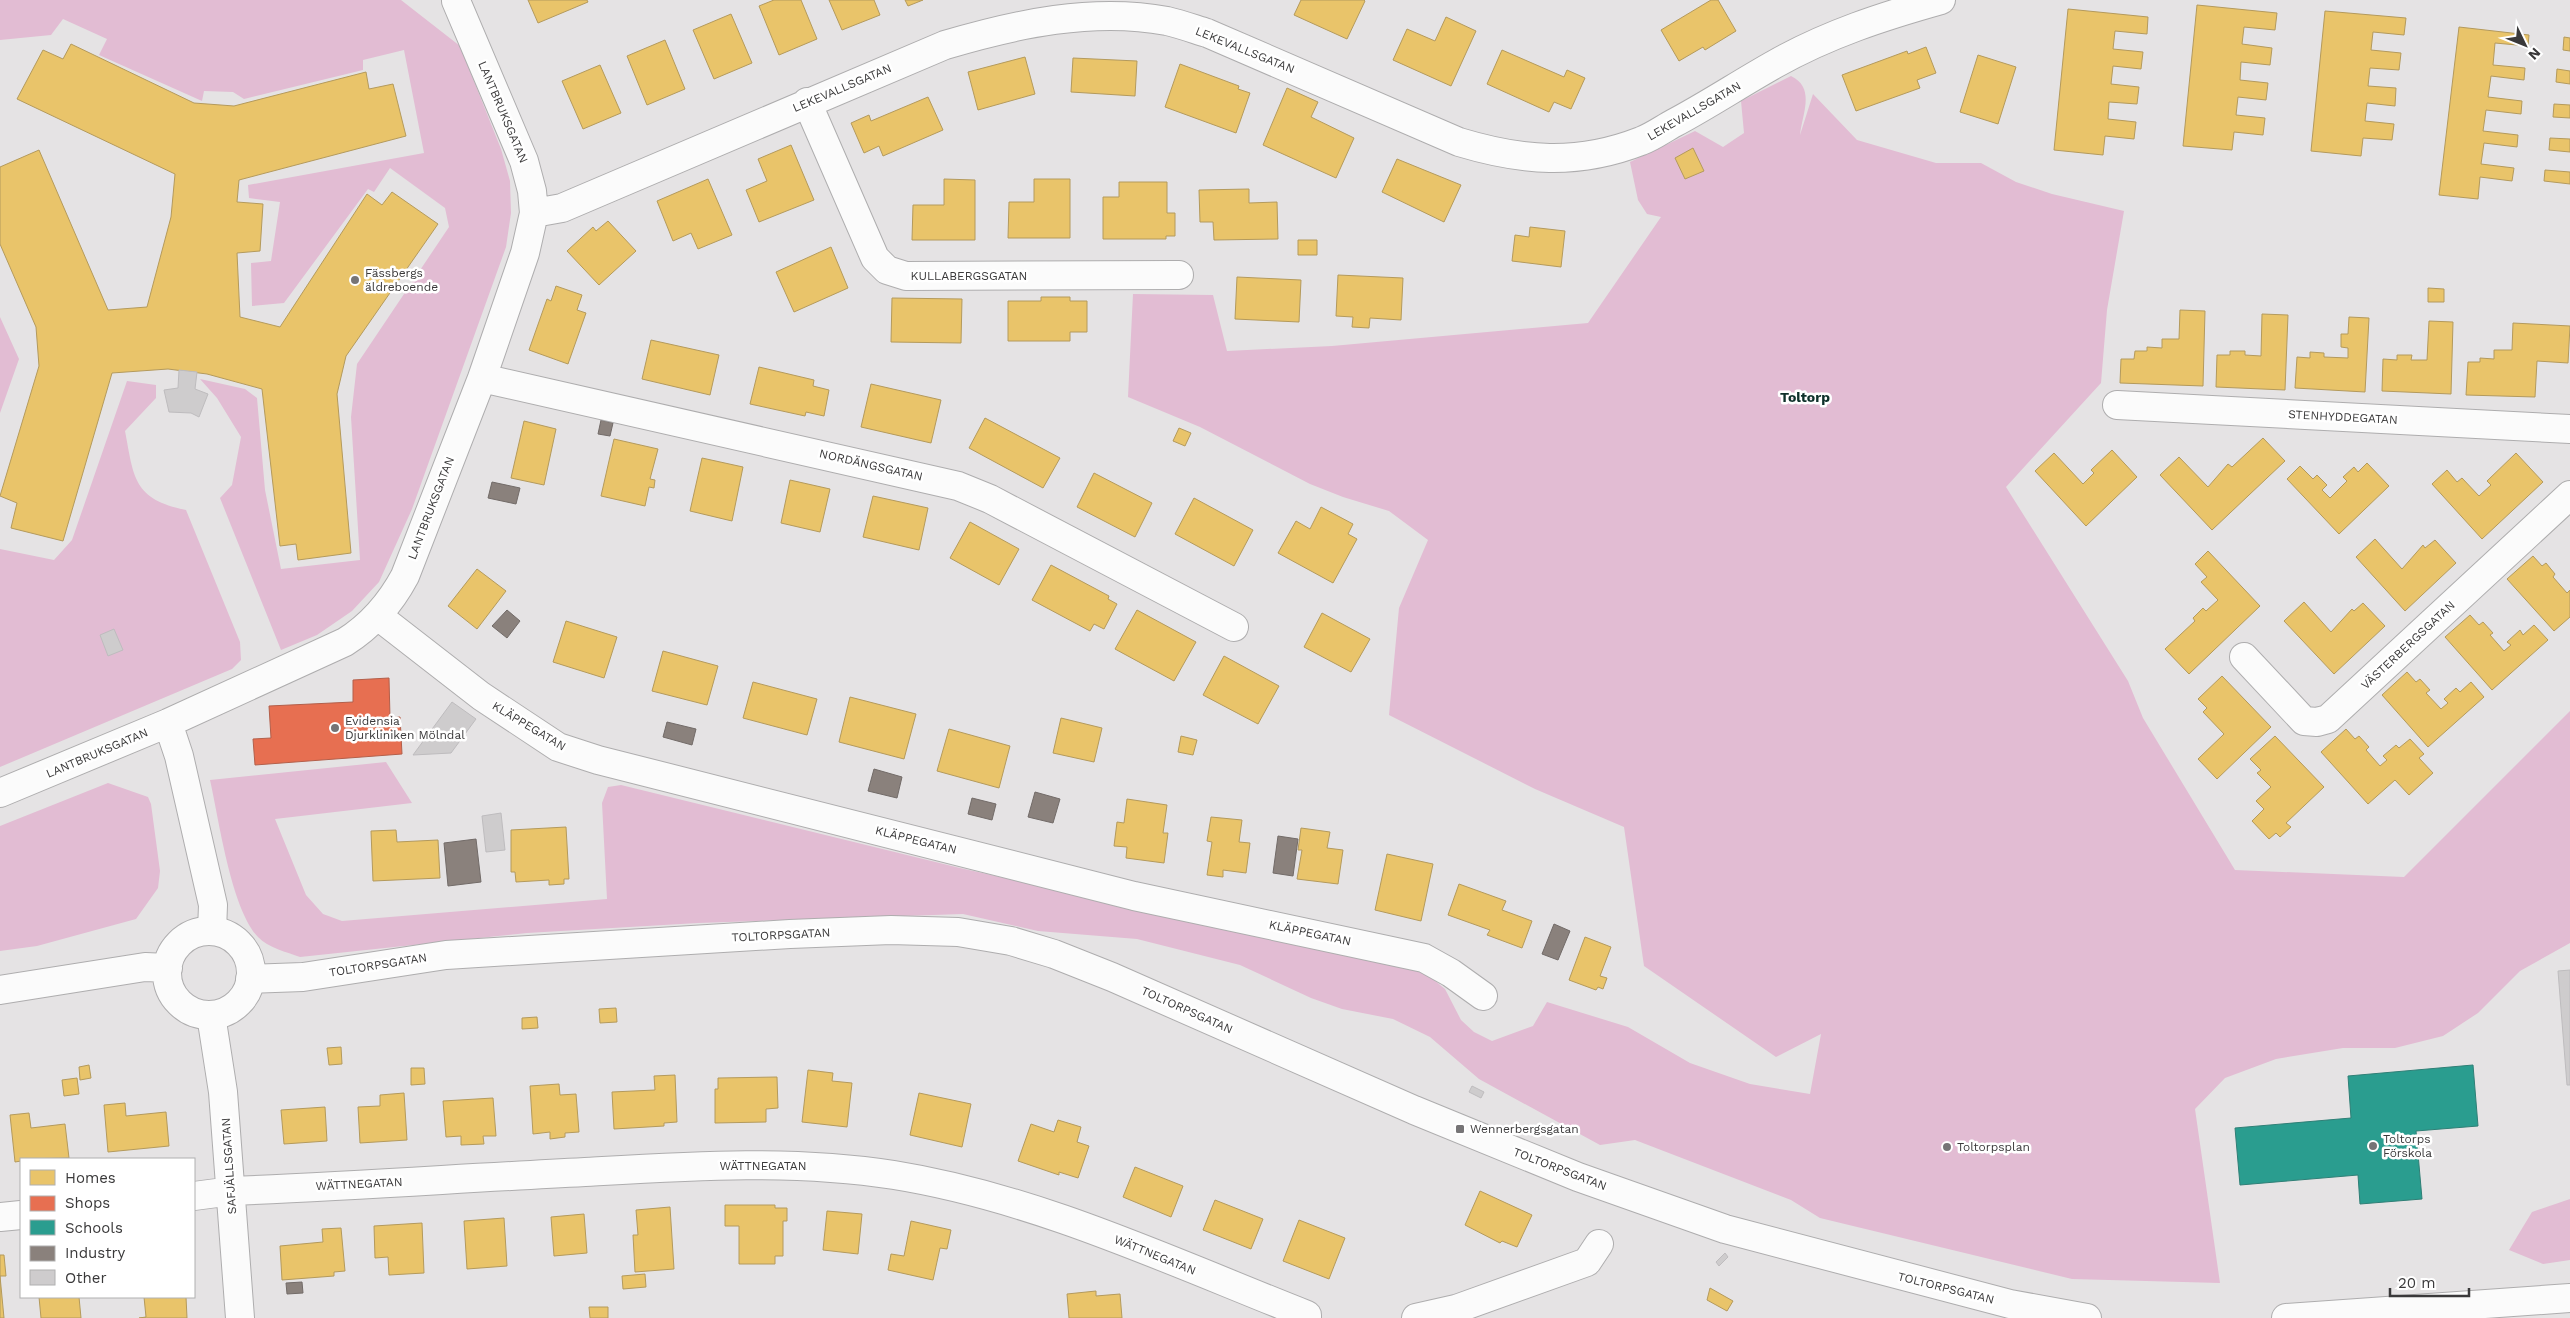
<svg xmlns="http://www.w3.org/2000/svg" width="2570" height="1318" font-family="'Work Sans',sans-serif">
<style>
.green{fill:#e2bcd3}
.homes{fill:#e9c46a;stroke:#b49a5c}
.shops{fill:#e76f51;stroke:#b35f4a}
.schools{fill:#2a9d8f;stroke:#2f7f76}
.industry{fill:#8a817c;stroke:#726b68}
.building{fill:#cecccd;stroke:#bebcbe}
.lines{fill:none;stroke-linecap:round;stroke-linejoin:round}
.minor-casing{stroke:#aeadae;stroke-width:30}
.tertiary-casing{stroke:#aeadae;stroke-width:30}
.minor{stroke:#fbfbfb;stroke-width:28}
.tertiary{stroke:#fbfbfb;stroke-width:28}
.poi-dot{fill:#767476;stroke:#fff;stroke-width:2}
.labels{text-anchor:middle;stroke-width:5;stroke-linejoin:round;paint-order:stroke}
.street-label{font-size:12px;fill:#3a393a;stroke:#fff}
.poi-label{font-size:12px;fill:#3a393a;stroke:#fff;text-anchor:start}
.neighbourhood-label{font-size:14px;font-weight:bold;fill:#0f312b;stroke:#fff}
</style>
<rect width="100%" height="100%" fill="#e5e3e4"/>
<path class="green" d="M0,0H401L460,46L501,149L510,181L511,213L506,247L412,509L379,582L352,611L317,635L281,650L220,498L232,485L241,437L217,398L200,379L245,389L257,398L265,490L281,569L360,560L351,417L357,364L449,227L445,208L390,168L374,192L368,189L284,303L252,306L251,263L271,261L280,202L249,198L248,185L424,153L404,50L363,60V70L244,99L233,92L204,91L202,101L99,55L107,39L63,19L51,35L0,40Z
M1791,76C1816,88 1802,114 1800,135L1813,94L1857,140L1936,163H1981L2016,182L2052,194L2124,211L2107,310L2101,383L2006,487L2128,681L2143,718L2235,870L2404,877L2570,711V943L2520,971L2478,1013L2443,1036L2395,1048H2343L2276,1059L2225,1078L2195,1109L2220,1283L2072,1279L1820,1218L1791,1200L1635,1140L1600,1145L1479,1079L1430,1037L1393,1019L1342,1009L1311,998L1240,965L1137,939L1038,931L963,914L698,923L527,933L300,957C287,952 268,948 258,937C231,908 219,820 210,780L386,762L412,803L275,819L306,895L323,914L342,921L607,899L602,803L608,787L621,785L960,868L1401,966L1428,975L1445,989L1461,1020L1474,1032L1492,1041L1533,1026L1547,1002L1628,1027L1690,1063L1750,1084L1810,1094L1821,1034L1776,1057L1644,966L1624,827L1535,789L1389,715L1399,608L1428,540L1389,511L1343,497L1310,484L1200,427L1128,397L1133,294L1213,295L1227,351L1332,346L1588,323L1661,217L1647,214L1638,200L1630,162L1695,131L1723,147L1744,133L1741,101Z
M0,317L19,359L0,413Z
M127,381L156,385V398L125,431C134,478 133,499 186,510L240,642L241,660L232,669L0,767V549L54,560L72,540Z
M108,783L148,797L151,804L160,871L158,888L136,919L37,946L0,951V826Z
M2570,1199V1260L2543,1264L2509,1250L2532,1212Z"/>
<path class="homes" d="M528,0H587L588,2L538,23Z
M774,0H801L817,39L779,55L759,6Z
M829,0H874L880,15L842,30Z
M905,0H923L908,6Z
M1301,0H1364L1365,1L1347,39L1294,15Z
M1711,0H1718L1736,31L1705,50L1703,47L1679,61L1661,30Z
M2197,5L2277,13L2275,30L2244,27L2242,44L2272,48L2270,65L2241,62L2240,80L2268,83L2266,100L2238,97L2236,115L2265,118L2263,135L2234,132L2232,150L2183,146Z
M2068,9L2148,17L2147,34L2115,31L2113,49L2143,52L2141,69L2113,66L2111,84L2139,87L2137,104L2109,102L2108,119L2136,122L2134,139L2105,136L2103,155L2054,150Z
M2325,11L2406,18L2404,35L2373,32L2371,50L2401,53L2399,70L2370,68L2368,86L2396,88L2395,106L2367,103L2365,121L2394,124L2392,140L2363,138L2361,156L2311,151Z
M731,14L752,63L714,79L693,30Z
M1446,17L1476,31L1451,86L1393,60L1407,29L1435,41Z
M2459,27L2529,35L2528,46L2495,43L2493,65L2525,68L2524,80L2491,76L2488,97L2522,101L2521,114L2486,110L2483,131L2518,135L2517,147L2484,143L2481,164L2514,168L2512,181L2480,177L2478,199L2439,195Z
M2564,37L2570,38V51L2563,50Z
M665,40L685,89L647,105L627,56Z
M71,44L194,103L234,106L366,72L369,89L393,84L406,136L239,180L237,202L263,204L260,251L237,253L240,317L280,327L367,194L382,205L392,192L438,224L346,356L337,394L351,553L298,560L296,544L280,546L262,389L207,374L168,369L112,373L63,541L11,528L17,503L0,496L39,366L36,327L0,244V167L39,150L108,310L147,307L171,217L175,174L17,99L43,50L63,59Z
M1926,47L1936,73L1917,80L1920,88L1856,111L1842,75L1907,51L1908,54Z
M1502,50L1564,77L1567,70L1585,78L1571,109L1554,102L1549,112L1487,84Z
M1978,55L2016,67L1998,124L1960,112Z
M1025,57L1035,94L978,110L968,72Z
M1073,58L1137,61L1135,96L1071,92Z
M1180,64L1239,86L1238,89L1250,93L1236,133L1165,107Z
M600,65L621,113L583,129L562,81Z
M2557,69L2570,71V84L2556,82Z
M1287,88L1318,102L1311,117L1354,138L1336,178L1263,145Z
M928,97L943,130L883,156L879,146L864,153L851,123L869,115L871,121Z
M2554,104L2570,105V118L2553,117Z
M2550,138L2570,139V152L2549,150Z
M791,145L814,200L759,222L746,190L767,181L758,159Z
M1693,148L1704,171L1685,179L1675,158Z
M1397,159L1461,185L1444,222L1382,192Z
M2545,170L2570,172V184L2544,181Z
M708,179L732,235L698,249L691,233L673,241L657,201Z
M944,179L975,180V240H912L913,205H944Z
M1034,179H1070V238H1008L1009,202H1034Z
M1119,182H1167V213H1175V236H1166V239H1103V197H1119Z
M1249,189V203L1277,202L1278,239L1214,240L1213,222H1200L1199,190Z
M608,221L636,251L599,285L567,251L593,227L596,231Z
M1530,227L1565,231L1561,267L1512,261L1515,235L1529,237Z
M1298,240H1317V255H1298Z
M831,247L848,288L794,312L776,272Z
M1338,275L1403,278L1401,320L1370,318L1369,328L1352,327L1353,317L1336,316Z
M1237,277L1301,280L1299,322L1235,319Z
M556,286L582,295L577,310L586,313L568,364L529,350L547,299L551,301Z
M2428,288L2444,289V302H2428Z
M1041,297H1070V301H1087V332H1070V341H1008V301H1041Z
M892,298L962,299L961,343L891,342Z
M2180,310L2205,311L2203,386L2120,383L2121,359H2134L2135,351H2147V347L2162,348V339H2179Z
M2262,314L2288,315L2285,390L2216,387L2217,355H2230V351H2245V355L2261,356Z
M2349,317L2369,318L2365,392L2295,388L2297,357L2310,358V352L2324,353V357L2348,358V348L2341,347V334H2348Z
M2429,321L2453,322L2451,394L2382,391L2383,359L2397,360V355H2412L2411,360H2427Z
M2513,323L2570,326L2568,363L2537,361L2535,397L2466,395L2468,362H2480V358L2494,359V350H2512Z
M651,340L719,355L710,395L642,379Z
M759,367L814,380L813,386L829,390L824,416L806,412L805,416L750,404Z
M871,384L941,400L931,443L861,427Z
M985,418L1060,458L1043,488L969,448Z
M524,421L556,429L544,485L511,478Z
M1179,428L1191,433L1185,446L1173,441Z
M2263,438L2285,461L2212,530L2160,475L2179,457L2208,487L2228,464L2232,467Z
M614,439L658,449L650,479L655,480L654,488L649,487L645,506L601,496Z
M2112,450L2137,477L2086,526L2035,471L2054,453L2083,484L2094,473L2091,470Z
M2516,453L2543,482L2482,539L2432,484L2447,470L2457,482L2462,478L2479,496L2491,485L2487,481Z
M702,458L743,467L732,521L690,511Z
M2367,463L2389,486L2339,534L2287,479L2300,466L2313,479L2317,475L2327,485L2322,490L2330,498L2347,481L2343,477L2354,467L2358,472Z
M1094,473L1152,503L1135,537L1077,507Z
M790,480L830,489L820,532L781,523Z
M873,496L928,508L919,550L863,537Z
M1194,498L1253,530L1234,566L1175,534Z
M1321,507L1353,524L1348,534L1357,539L1333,583L1278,553L1296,521L1310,529Z
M970,522L1019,549L999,585L950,558Z
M2375,539L2402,569L2423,545L2425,548L2435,540L2456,563L2405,611L2356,557Z
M2208,551L2260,606L2189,674L2165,649L2195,621L2193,618L2203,608L2206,611L2218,600L2201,582L2207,577L2195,564Z
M2533,556L2542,566L2546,563L2555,574L2553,577L2567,593L2570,590V617L2554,631L2507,579Z
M1051,565L1109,596L1108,599L1117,604L1104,629L1094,624L1090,631L1032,600Z
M477,569L506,591L477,629L448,606Z
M2304,602L2331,632L2352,609L2354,611L2363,603L2385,626L2334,674L2284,621Z
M1137,610L1196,642L1174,681L1115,649Z
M1322,613L1370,639L1351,672L1304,647Z
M2470,615L2479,625L2483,622L2493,633L2490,635L2504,651L2511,645L2507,642L2520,630L2523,635L2534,625L2548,640L2492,690L2445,637Z
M566,621L617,637L604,678L553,662Z
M663,651L718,666L707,705L652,691Z
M1224,656L1279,686L1258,724L1203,695Z
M2407,672L2416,682L2420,679L2430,690L2426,693L2441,709L2448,703L2444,699L2456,688L2460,692L2471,682L2484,697L2428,747L2382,695Z
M2222,676L2271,727L2217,779L2198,759L2224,734L2203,712L2207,708L2198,699Z
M753,682L817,699L807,735L743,718Z
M850,697L916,714L904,759L839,742Z
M1061,718L1102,728L1094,762L1053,753Z
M949,729L1010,746L999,788L937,771Z
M2346,729L2355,739L2359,736L2369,747L2366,750L2380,766L2387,760L2383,756L2396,745L2399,748L2410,739L2424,754L2419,758L2433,773L2409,795L2395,780L2368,804L2321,752Z
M1181,736L1197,740L1193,755L1178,752Z
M2275,736L2324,787L2286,823L2291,827L2280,837L2276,833L2269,839L2252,821L2264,809L2256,801L2271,787L2257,773L2261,770L2250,759Z
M1127,799L1167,805L1163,833H1168L1164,863L1126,858L1127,847L1114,846L1117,822L1124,823Z
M1211,817L1242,820L1239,842L1250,843L1246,873L1223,870V877L1207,875L1212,842L1207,841Z
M566,827L569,879H564V884L549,885V880L516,882L515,872H511V830Z
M1301,828L1330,832L1327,848L1343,850L1338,884L1297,879L1302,850H1298Z
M396,830L397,842L438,840L440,878L373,881L371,831Z
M1387,854L1433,864L1421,921L1375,910Z
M1459,884L1506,901L1502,910L1532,921L1522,948L1487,935L1490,930L1448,915Z
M1585,937L1611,947L1600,976L1607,978L1603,989L1598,987L1596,990L1569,980Z
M616,1008L617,1022L600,1023L599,1009Z
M537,1017L538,1028L522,1029V1018Z
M341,1047L342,1064L329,1065L327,1048Z
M89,1065L91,1078L80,1080L79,1067Z
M411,1068H424L425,1084L411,1085Z
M808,1070L833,1073L832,1081L852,1083L847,1127L802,1122Z
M675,1075L677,1122L664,1123V1126L614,1129L612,1092L655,1090L654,1076Z
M777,1077L778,1108L766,1109V1122L715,1123V1089H718V1078Z
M77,1078L79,1094L64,1096L62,1080Z
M559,1084L560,1095L576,1094L579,1132L565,1133V1137L550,1139V1132L533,1134L530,1086Z
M404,1093L407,1140L360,1143L358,1107L380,1106V1095Z
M919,1093L971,1104L962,1147L910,1135Z
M493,1098L496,1136H483L484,1144L461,1145V1136L446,1137L443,1101Z
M125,1103L126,1116L166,1112L169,1146L108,1152L104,1105Z
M325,1107L327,1141L284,1144L281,1110Z
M29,1113L31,1128L65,1124L69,1158L21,1159V1161L15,1162L10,1115Z
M1058,1120L1081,1127L1077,1142L1089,1146L1078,1178L1059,1172V1175L1018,1161L1031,1124L1054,1132Z
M1135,1167L1183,1186L1171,1217L1123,1197Z
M1480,1191L1532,1215L1517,1247L1502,1241L1500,1243L1465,1225Z
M1215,1200L1263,1219L1251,1249L1203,1230Z
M725,1205H775V1208H787V1221H783V1256H775V1264H739V1226H725Z
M670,1207L674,1269L635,1272L633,1235H638L636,1210Z
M827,1211L862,1214L858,1254L823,1250Z
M584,1214L587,1253L554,1256L551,1217Z
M504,1218L507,1266L467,1269L464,1221Z
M1299,1220L1345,1238L1329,1279L1283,1261Z
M911,1221L951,1230L947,1249L940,1248L933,1280L888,1270L891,1254L904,1256Z
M422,1223L424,1273L389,1275L388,1257L375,1258L374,1226Z
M341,1228L345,1271L334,1272V1276L282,1280L280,1246L323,1242L322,1229Z
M0,1255H4L6,1276H0L4,1318H0Z
M645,1274L646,1287L623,1289L622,1276Z
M1710,1288L1733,1301L1727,1311L1707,1300Z
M1096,1291V1296L1120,1294L1122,1318H1069L1067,1294Z
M39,1297H79L81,1318H41Z
M144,1297H186L187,1318H139L146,1317Z
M589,1307H608V1318H590Z"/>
<path class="shops" d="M389,678L390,718L400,717L402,754L255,765L253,739L271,738L269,706L353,702V680Z"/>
<path class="schools" d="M2473,1065L2478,1126L2416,1131L2422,1199L2360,1204L2358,1175L2240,1185L2235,1128L2351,1118L2348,1076Z"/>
<path class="industry" d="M601,420L613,423L610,436L598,434Z
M492,482L520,488L516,504L488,498Z
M507,610L520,621L507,638L492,626Z
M667,722L696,729L692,745L663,737Z
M874,769L902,777L897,798L868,791Z
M1035,792L1060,799L1053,823L1028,817Z
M972,798L996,804L992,820L968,814Z
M1278,836L1298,839L1293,876L1273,873Z
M476,839L481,882L448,886L444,843Z
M1554,924L1570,931L1558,960L1542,954Z
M302,1282L303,1293L287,1294L286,1283Z"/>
<path class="building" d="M179,370L197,372L195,389L208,394L199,417L191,413L169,412L164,390L178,388Z
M114,629L123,650L108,656L100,635Z
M452,702L476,719L451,753L413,755Z
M501,813L505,850L486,852L482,816Z
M2570,970V1085H2567L2558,971Z
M1472,1086L1484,1092L1481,1098L1469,1092Z
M1725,1253L1728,1257L1719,1266L1716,1262Z"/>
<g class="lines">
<defs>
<path id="minor" d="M807,102L875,258L887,270L906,276L1179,275
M534,213L562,208L945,45C1016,24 1093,7 1167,21C1180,24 1194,29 1207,33L1459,142C1522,161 1577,166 1641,141C1652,137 1663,129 1674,123C1708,105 1741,83 1775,64C1828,34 1884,16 1941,0
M482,378L958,486L990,499L1234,627
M2117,405L2570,429
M378,616L481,696L558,747L598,760L1134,896L1424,958L1451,973L1483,996
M2244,657L2304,721L2317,722L2328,719L2570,495
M168,723L179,756L213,905L212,931
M0,793L168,723L345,642C372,625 390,604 405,576L482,378L525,253L534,213L532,191L524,161L456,1
M211,1015L223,1092L240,1318
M194,1196L232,1191C349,1186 467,1178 585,1172C688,1166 791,1159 894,1175C1037,1198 1172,1262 1307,1315V1318
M0,1217L21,1215
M1416,1318L1456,1309L1587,1262L1599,1244"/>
<path id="tertiary" d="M167 973a42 42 0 1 1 84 0a42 42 0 1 1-84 0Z
M250,979L303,977L446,955L790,934L891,930L958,932L1011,941L1054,954L1112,977L1414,1110L1578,1177L1725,1229L2010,1304L2087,1318
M0,990L145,967L168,968
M2286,1318L2570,1298"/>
</defs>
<use href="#minor" class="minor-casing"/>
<use href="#tertiary" class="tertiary-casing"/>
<use href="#minor" class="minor"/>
<use href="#tertiary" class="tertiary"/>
</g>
<g class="poi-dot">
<circle cx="355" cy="280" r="5"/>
<circle cx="335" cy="728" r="5"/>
<rect x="1455" y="1124" width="10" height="10" rx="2.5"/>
<circle cx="2373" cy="1146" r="5"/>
<circle cx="1947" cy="1147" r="5"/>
</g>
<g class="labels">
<g class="street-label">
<text transform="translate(1245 50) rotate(22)" y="4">LEKEVALLSGATAN</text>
<text transform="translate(842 88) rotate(-23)" y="4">LEKEVALLSGATAN</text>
<text transform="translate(1694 111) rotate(-30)" y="4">LEKEVALLSGATAN</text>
<text transform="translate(503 112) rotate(67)" y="4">LANTBRUKSGATAN</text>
<text x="969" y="280">KULLABERGSGATAN</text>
<text transform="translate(2343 417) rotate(3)" y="4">STENHYDDEGATAN</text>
<text transform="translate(871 465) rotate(13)" y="4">NORDÄNGSGATAN</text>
<text transform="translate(431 508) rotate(-69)" y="4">LANTBRUKSGATAN</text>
<text transform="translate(2408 645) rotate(-43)" y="4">VÄSTERBERGSGATAN</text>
<text transform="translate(529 726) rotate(31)" y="4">KLÄPPEGATAN</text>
<text transform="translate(97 753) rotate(-23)" y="4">LANTBRUKSGATAN</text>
<text transform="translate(916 840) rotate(14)" y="4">KLÄPPEGATAN</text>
<text transform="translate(1310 933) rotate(12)" y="4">KLÄPPEGATAN</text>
<text transform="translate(781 935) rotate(-3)" y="4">TOLTORPSGATAN</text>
<text transform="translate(378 965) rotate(-9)" y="4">TOLTORPSGATAN</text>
<text transform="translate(1187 1010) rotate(24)" y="4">TOLTORPSGATAN</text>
<text transform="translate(229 1166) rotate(-94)" y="4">SAFJÄLLSGATAN</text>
<text x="763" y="1170">WÄTTNEGATAN</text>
<text transform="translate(1560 1169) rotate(21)" y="4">TOLTORPSGATAN</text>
<text transform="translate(359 1184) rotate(-3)" y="4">WÄTTNEGATAN</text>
<text transform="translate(1155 1255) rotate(22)" y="4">WÄTTNEGATAN</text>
<text transform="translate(1946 1288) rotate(14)" y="4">TOLTORPSGATAN</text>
</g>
<g class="poi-label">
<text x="365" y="277">Fässbergs<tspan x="365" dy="14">äldreboende</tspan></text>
<text x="345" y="725">Evidensia<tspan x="345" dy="14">Djurkliniken Mölndal</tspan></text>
<text x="1470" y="1133">Wennerbergsgatan</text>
<text x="2383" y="1143">Toltorps<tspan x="2383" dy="14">Förskola</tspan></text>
<text x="1957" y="1151">Toltorpsplan</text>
</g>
<g class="neighbourhood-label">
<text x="1805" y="402">Toltorp</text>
</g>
</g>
<rect x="20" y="1158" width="175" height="140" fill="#ffffff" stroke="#b0b0b0"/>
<rect x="30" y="1170" width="25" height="15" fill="#e9c46a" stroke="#b0b0b0"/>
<text x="65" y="1183" font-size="15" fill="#3a393a">Homes</text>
<rect x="30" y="1196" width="25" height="15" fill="#e76f51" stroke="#b0b0b0"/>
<text x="65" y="1208" font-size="15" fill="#3a393a">Shops</text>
<rect x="30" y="1220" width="25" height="15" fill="#2a9d8f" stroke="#b0b0b0"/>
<text x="65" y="1233" font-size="15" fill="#3a393a">Schools</text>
<rect x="30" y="1246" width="25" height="15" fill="#8a817c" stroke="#b0b0b0"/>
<text x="65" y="1258" font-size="15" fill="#3a393a">Industry</text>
<rect x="30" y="1270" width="25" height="15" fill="#cecccd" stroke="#b0b0b0"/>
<text x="65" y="1283" font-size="15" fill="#3a393a">Other</text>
<g transform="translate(2525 45) rotate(133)" stroke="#ffffff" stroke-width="4" paint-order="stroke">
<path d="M0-4L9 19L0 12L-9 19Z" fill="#3a393a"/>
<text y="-8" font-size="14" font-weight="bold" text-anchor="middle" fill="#3a393a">N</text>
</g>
<path d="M2390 1288v8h79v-8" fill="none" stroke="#3a393a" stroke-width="2.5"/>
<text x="2398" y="1288" font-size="15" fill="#3a393a" stroke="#ffffff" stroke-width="4" paint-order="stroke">20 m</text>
</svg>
